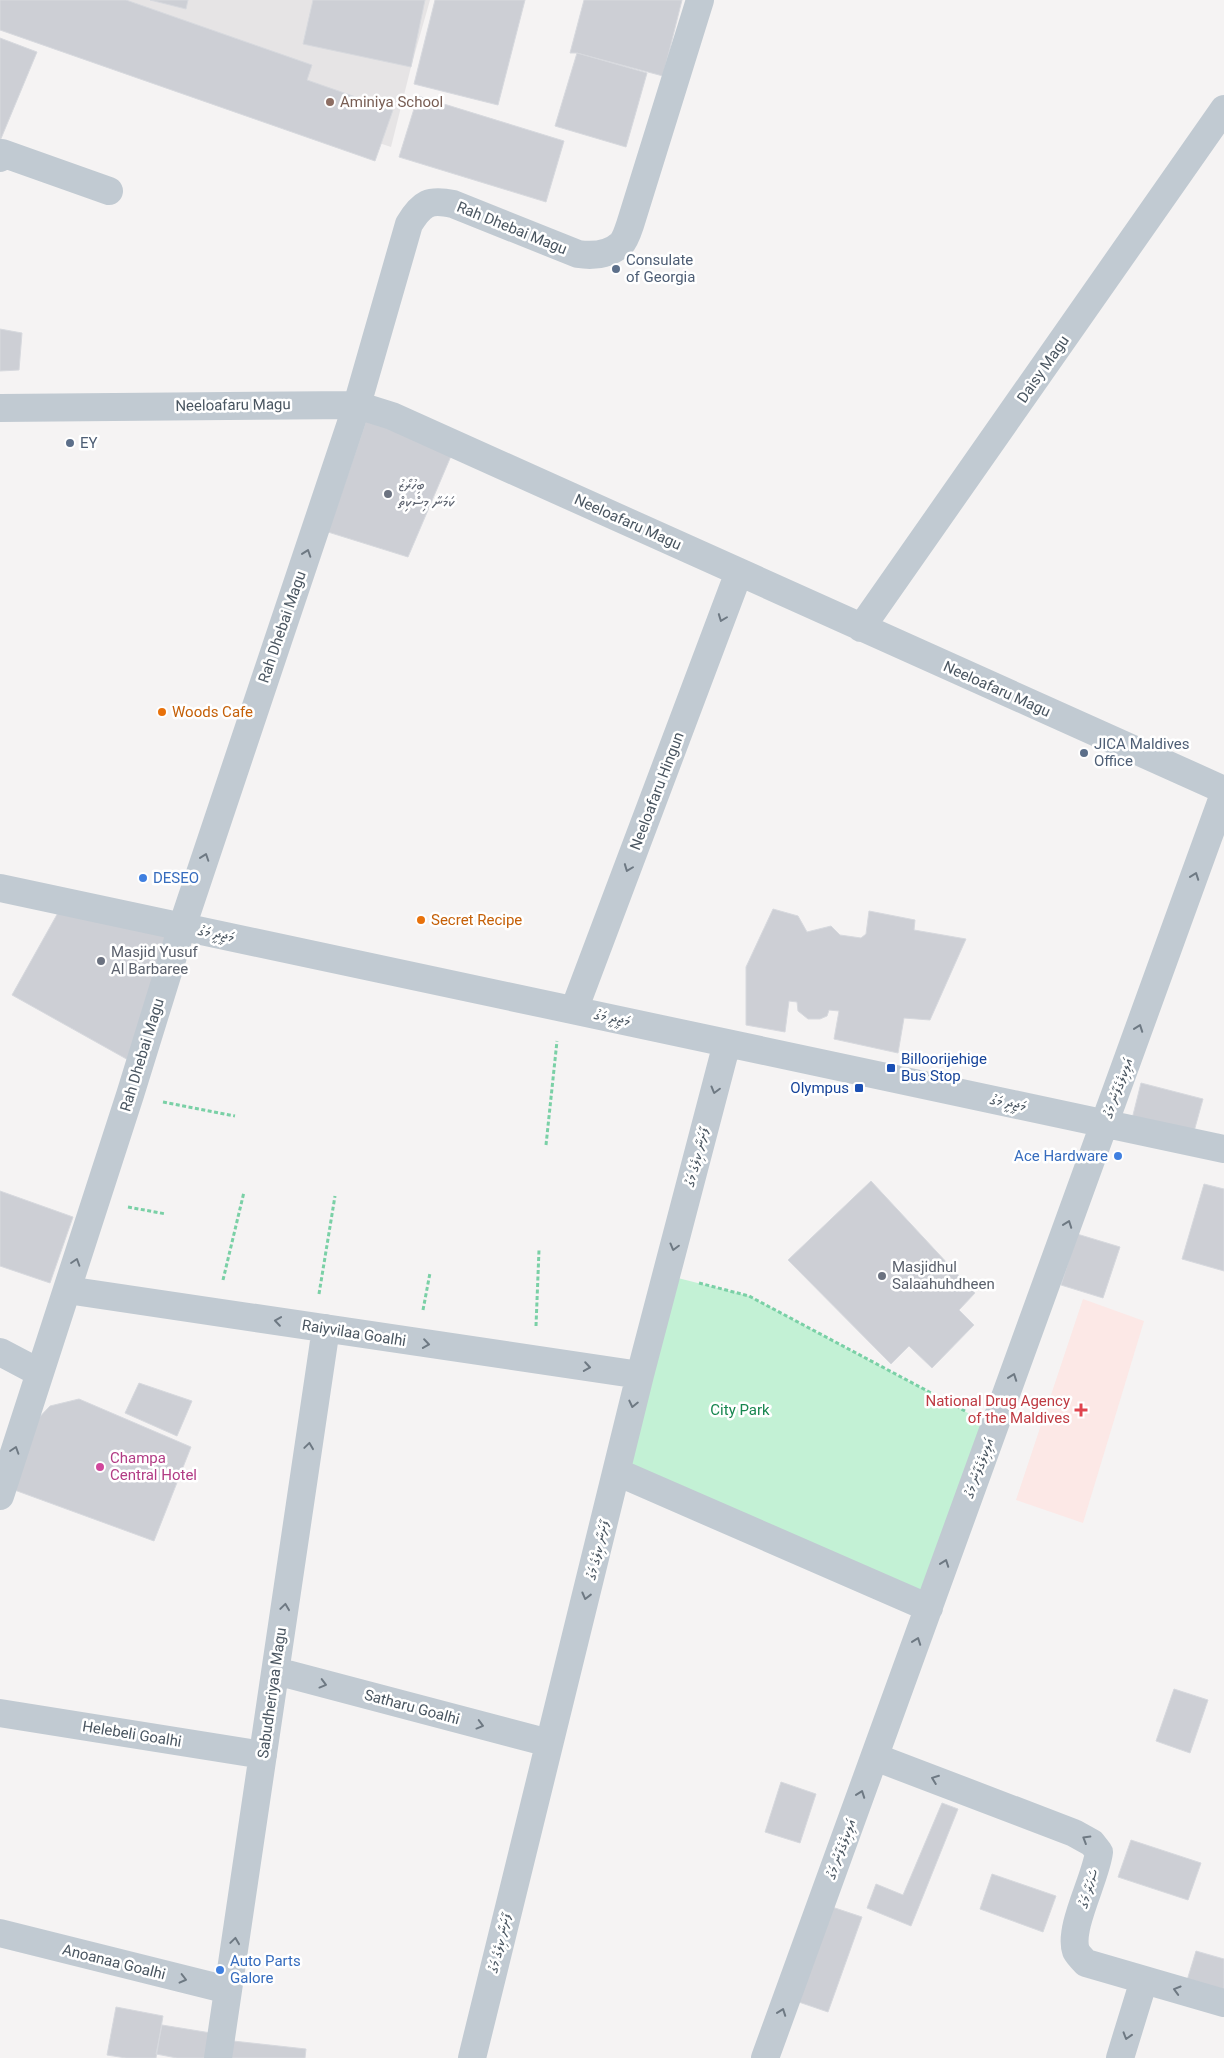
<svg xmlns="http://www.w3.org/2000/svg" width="1224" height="2058" font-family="Roboto,'Noto Sans Thaana',sans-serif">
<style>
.education{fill:#e6e4e5}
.medical{fill:#fce8e6}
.green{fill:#c3f1d5}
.building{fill:#cdcfd5;stroke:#d7d9de}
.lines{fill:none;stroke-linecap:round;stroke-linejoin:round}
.path{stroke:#7ad0a6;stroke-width:3;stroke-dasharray:4 2.5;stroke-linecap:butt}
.minor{stroke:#c1cad2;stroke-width:28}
.oneway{stroke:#6e7983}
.education-dot{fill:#8d6e63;stroke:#fff;stroke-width:2}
.service-dot{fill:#5c6f8a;stroke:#fff;stroke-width:2}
.worship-dot{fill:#6b7280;stroke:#fff;stroke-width:2}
.food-dot{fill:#e8710a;stroke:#fff;stroke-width:2}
.shop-dot{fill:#3f7fe0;stroke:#fff;stroke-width:2}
.transit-dot{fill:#1a4fb4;stroke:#fff;stroke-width:2}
.health-dot{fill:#e0444e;stroke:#fff;stroke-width:2}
.hotel-dot{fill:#d1479c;stroke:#fff;stroke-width:2}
.labels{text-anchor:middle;stroke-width:5;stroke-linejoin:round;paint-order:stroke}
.education-label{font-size:15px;fill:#785e54;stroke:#fff;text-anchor:start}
.street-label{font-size:15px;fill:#4a5661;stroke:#fff}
.service-label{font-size:15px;fill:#4e5e75;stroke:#fff;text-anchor:start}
.worship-label{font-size:15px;fill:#5b616d;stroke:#fff;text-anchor:start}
.food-label{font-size:15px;fill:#c56008;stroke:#fff;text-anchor:start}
.shop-label{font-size:15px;fill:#366cbe;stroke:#fff;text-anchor:start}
.transit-label{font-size:15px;fill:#164399;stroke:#fff;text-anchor:start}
.health-label{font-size:15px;fill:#be3a42;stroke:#fff;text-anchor:end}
.park-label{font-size:15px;fill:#17864f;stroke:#fff}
.hotel-label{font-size:15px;fill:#b23c85;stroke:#fff;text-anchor:start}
</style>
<rect width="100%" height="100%" fill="#f5f3f3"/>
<path class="education" d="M0,0H430L411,67L391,147L0,15Z"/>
<path class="medical" d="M1083,1299L1144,1321L1083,1523L1016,1500Z"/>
<path class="green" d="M666,1275L749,1296L994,1427L929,1608L617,1472Z"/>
<path class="building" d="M0,0H126L312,65L307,80L393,110L375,161L0,30Z
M150,0H188L186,9Z
M313,0H425L411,67L303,44Z
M435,0H525L498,105L414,84Z
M584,0H682L663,76L577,53H570Z
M0,38L37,52L0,141Z
M577,53L647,73L626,147L555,126Z
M418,96L564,141L546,202L399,157Z
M0,329L22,333L19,370L0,371Z
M366,421L387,428L451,456L408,557L328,532Z
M64,902L182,927L139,1066L12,995Z
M773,909L798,916L807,932L831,926L840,935L861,938L866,934L869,911L915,920L914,930L966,939L930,1020L904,1018L898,1053L834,1039L839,1011L829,1010L827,1016L820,1019H808L798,1011L797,1002L789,1001L785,1032L746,1025V967Z
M1141,1083L1203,1099L1193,1135L1132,1119Z
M871,1181L975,1293L959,1310L974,1325L932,1368L909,1346L891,1364L788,1260Z
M1204,1184L1224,1189V1271L1182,1259Z
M0,1191L73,1217L50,1283L0,1266Z
M1077,1234L1120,1247L1103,1298L1061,1285Z
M139,1383L192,1401L177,1436L125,1413Z
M79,1399L191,1447L154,1541L9,1488L30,1427L50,1406Z
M1174,1689L1208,1700L1190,1753L1156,1741Z
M781,1782L816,1794L800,1843L765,1832Z
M942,1803L958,1809L911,1926L867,1908L876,1884L903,1895Z
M1131,1840L1201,1863L1188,1900L1118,1877Z
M992,1874L1056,1896L1043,1932L980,1909Z
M823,1904L862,1917L828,2012L790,1999Z
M1196,1951L1224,1959V1999L1185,1987Z
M116,2007L163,2016L156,2058H126L107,2055Z
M162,2025L211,2033L206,2058H177L156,2054Z
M224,2040L306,2049L305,2058H222Z"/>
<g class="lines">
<path class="path" d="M163,1102L235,1116
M546,1145L557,1041
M128,1207L166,1214
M223,1280L244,1192
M699,1283L749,1296L965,1411
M319,1294L335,1196
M423,1310L430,1273
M536,1326L539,1250"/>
<path class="minor" d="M0,158L2,153L109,191
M0,408L357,405L392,416L1224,790
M861,628L1224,109
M0,888L1224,1149
M574,1010L739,572
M67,1290L640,1375
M0,1352L40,1373
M617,1472L929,1608
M0,1496L130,1095L182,927L357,405L409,224C422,203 429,199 453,204L578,254C592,256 609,255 621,244C625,240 628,231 630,225L700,0
M276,1671L549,1743
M0,1713L263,1755
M875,1757L1074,1833L1092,1843L1099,1852C1096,1878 1068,1928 1076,1951C1078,1955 1083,1960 1086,1963L1224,2003
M0,1933L228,1990
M218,2058L326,1328
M472,2058L640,1375L727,1043
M765,2058L1224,794
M1120,2058L1144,1980"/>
</g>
<defs><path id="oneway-chevron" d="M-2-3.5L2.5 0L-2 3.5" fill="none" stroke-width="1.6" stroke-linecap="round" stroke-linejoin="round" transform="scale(1.25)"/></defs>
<g class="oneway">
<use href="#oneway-chevron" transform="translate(307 553) rotate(-71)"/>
<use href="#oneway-chevron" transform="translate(722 618) rotate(111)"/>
<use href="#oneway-chevron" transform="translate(205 857) rotate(-71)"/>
<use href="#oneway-chevron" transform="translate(628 868) rotate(111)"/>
<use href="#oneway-chevron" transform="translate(1195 876) rotate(-70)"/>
<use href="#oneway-chevron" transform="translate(1139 1028) rotate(-70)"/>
<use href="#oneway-chevron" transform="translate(715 1090) rotate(105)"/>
<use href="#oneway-chevron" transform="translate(1068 1224) rotate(-70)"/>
<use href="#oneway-chevron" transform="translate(674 1247) rotate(105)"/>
<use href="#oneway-chevron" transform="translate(76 1262) rotate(-72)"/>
<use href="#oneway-chevron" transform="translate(278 1321) rotate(-172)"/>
<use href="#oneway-chevron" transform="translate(426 1344) rotate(8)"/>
<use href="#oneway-chevron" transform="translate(587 1367) rotate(9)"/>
<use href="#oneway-chevron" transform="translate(1013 1377) rotate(-70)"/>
<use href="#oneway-chevron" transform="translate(633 1404) rotate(103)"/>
<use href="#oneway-chevron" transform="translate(309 1446) rotate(-82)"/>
<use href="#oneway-chevron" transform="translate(15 1450) rotate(-72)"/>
<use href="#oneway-chevron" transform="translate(945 1563) rotate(-70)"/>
<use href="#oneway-chevron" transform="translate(586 1596) rotate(104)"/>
<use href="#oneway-chevron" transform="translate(285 1607) rotate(-82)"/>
<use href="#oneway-chevron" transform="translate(917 1641) rotate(-70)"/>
<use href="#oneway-chevron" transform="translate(323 1684) rotate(15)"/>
<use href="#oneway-chevron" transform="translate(480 1725) rotate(15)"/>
<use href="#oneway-chevron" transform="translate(935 1779) rotate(-159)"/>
<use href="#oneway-chevron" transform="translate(861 1794) rotate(-70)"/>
<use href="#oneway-chevron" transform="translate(1086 1839) rotate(-149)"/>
<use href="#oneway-chevron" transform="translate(235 1941) rotate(-82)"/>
<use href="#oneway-chevron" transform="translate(183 1979) rotate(14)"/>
<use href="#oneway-chevron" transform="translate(1177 1990) rotate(-164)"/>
<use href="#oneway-chevron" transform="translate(782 2012) rotate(-70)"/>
<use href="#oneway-chevron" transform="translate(1127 2036) rotate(107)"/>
</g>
<circle class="education-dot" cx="330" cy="102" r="5"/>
<g class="service-dot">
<circle cx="616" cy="269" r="5"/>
<circle cx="70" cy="443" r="5"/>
<circle cx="1084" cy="753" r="5"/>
</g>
<g class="worship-dot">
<circle cx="388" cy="494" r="5"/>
<circle cx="101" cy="961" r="5"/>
<circle cx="882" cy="1276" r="5"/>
</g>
<g class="food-dot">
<circle cx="162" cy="712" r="5"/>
<circle cx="421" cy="920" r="5"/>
</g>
<g class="shop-dot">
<circle cx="143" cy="878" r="5"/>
<circle cx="1118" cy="1156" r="5"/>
<circle cx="220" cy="1970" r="5"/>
</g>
<g class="transit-dot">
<rect x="886" y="1063" width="10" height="10" rx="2.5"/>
<rect x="854" y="1083" width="10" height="10" rx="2.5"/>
</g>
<path class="health-dot" d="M1078.5 1402.5h5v5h5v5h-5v5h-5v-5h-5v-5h5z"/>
<circle class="hotel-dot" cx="100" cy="1467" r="5"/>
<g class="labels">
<g class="education-label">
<text x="340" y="107">Aminiya School</text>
</g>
<g class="street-label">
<text transform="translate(512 228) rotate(22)" y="5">Rah Dhebai Magu</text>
<text transform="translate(1043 369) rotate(-55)" y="5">Daisy Magu</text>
<text transform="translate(233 405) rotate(-1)" y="5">Neeloafaru Magu</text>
<text transform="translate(628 522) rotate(24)" y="5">Neeloafaru Magu</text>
<text transform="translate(282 627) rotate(-71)" y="5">Rah Dhebai Magu</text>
<text transform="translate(997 689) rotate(24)" y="5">Neeloafaru Magu</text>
<text transform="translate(657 791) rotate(-69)" y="5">Neeloafaru Hingun</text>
<text transform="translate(216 934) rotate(12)" y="5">މަޖީދީ މަގު</text>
<text transform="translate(612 1018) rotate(12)" y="5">މަޖީދީ މަގު</text>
<text transform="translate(142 1055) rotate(-73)" y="5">Rah Dhebai Magu</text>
<text transform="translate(1118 1088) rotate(-70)" y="5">އަލިކިލެގެފާނު މަގު</text>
<text transform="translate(1008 1103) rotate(12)" y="5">މަޖީދީ މަގު</text>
<text transform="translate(697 1157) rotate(-75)" y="5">ފާށަނާ ކިލެގެ މަގު</text>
<text transform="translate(354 1333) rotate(9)" y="5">Raiyvilaa Goalhi</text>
<text transform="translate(979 1468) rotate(-70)" y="5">އަލިކިލެގެފާނު މަގު</text>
<text transform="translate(598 1550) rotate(-76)" y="5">ފާށަނާ ކިލެގެ މަގު</text>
<text transform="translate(272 1693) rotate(-82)" y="5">Sabudheriyaa Magu</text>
<text transform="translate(412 1707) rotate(15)" y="5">Satharu Goalhi</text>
<text transform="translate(132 1734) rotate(9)" y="5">Helebeli Goalhi</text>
<text transform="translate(841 1849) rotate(-70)" y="5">އަލިކިލެގެފާނު މަގު</text>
<text transform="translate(1089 1889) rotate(-71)" y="5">ސަހަރާ މަގު</text>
<text transform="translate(500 1943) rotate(-76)" y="5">ފާށަނާ ކިލެގެ މަގު</text>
<text transform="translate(114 1962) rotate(14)" y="5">Anoanaa Goalhi</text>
</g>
<g class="service-label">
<text x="626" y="265">Consulate<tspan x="626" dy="17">of Georgia</tspan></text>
<text x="80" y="448">EY</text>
<text x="1094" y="749">JICA Maldives<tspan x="1094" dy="17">Office</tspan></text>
</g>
<g class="worship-label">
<text x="398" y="490">ބިހުރޯޒު<tspan x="398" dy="17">ކަމަނާ މިސްކިތް</tspan></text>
<text x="111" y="957">Masjid Yusuf<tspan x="111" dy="17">Al Barbaree</tspan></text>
<text x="892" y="1272">Masjidhul<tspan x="892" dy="17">Salaahuhdheen</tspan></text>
</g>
<g class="food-label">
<text x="172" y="717">Woods Cafe</text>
<text x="431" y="925">Secret Recipe</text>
</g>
<g class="shop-label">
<text x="153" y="883">DESEO</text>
<text x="1108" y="1161" text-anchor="end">Ace Hardware</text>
<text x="230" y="1966">Auto Parts<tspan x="230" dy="17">Galore</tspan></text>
</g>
<g class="transit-label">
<text x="901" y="1064">Billoorijehige<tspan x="901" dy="17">Bus Stop</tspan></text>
<text x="849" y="1093" text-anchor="end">Olympus</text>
</g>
<g class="health-label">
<text x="1070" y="1406">National Drug Agency<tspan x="1070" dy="17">of the Maldives</tspan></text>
</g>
<g class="park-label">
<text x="740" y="1415">City Park</text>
</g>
<g class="hotel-label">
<text x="110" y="1463">Champa<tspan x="110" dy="17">Central Hotel</tspan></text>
</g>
</g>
</svg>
